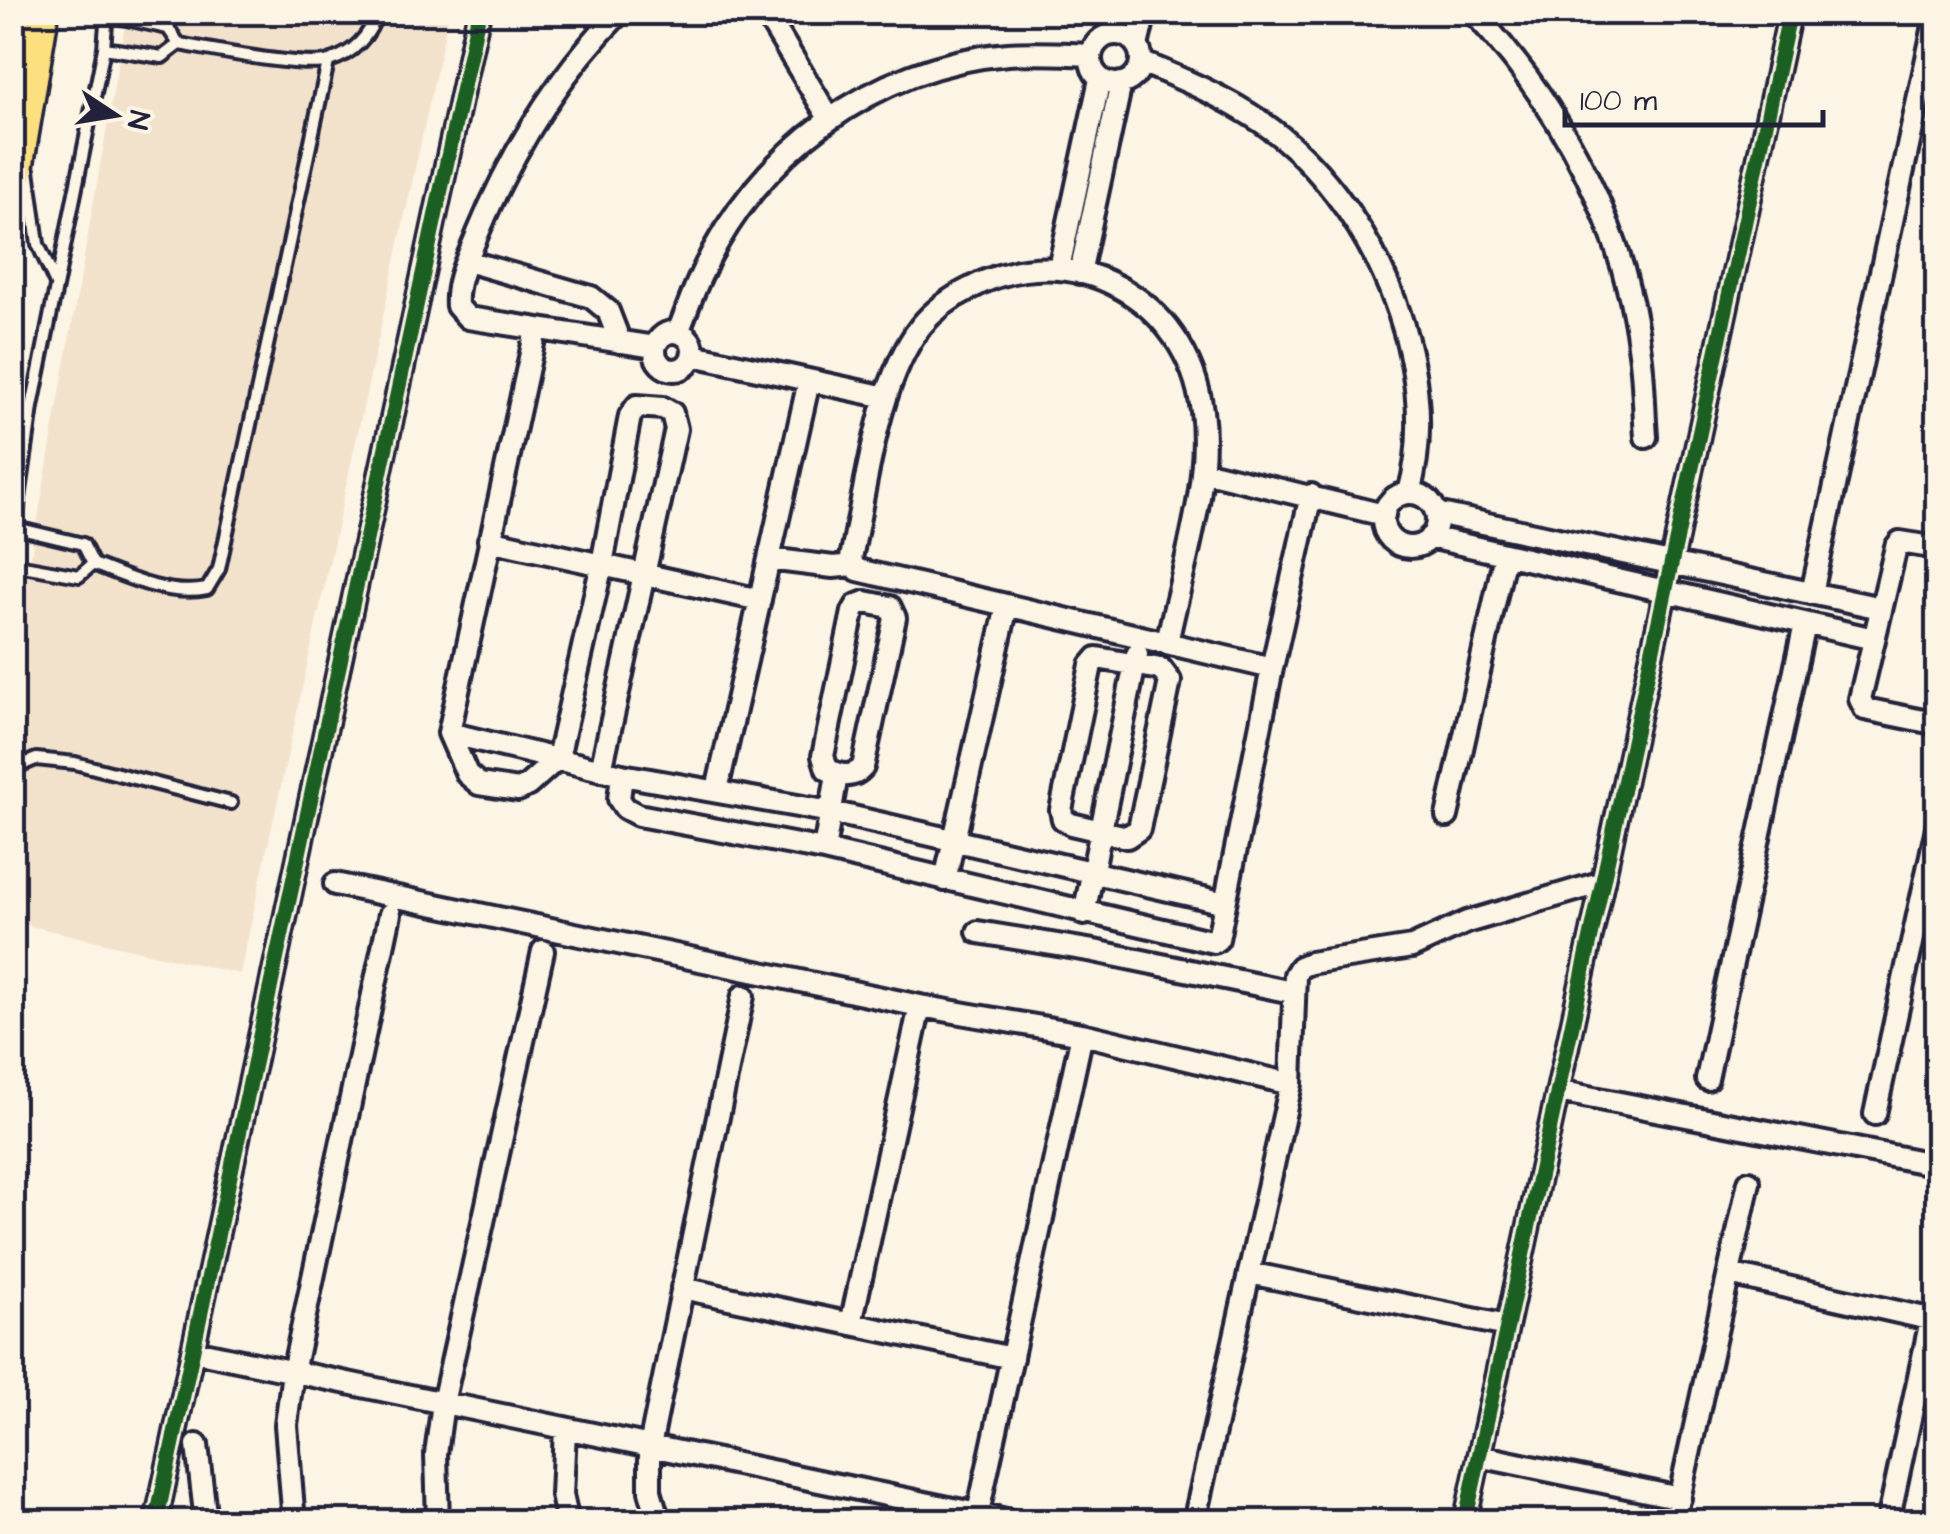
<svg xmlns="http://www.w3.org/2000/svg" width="1950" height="1534" font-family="'Architects Daughter',sans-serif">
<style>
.built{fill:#f3e2cb}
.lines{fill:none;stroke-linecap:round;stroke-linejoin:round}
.lane-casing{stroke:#22223b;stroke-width:18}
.street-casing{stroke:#22223b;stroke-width:28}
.highway-casing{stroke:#22223b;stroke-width:45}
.lane{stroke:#fcf5e5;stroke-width:10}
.street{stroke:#fcf5e5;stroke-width:20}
.highway{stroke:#fce080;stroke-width:38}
.cycleway-casing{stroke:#fcf5e5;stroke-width:21}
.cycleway{stroke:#1b5e20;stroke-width:15}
</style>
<rect width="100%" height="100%" fill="#fcf5e5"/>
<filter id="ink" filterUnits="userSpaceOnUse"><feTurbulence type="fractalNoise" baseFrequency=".01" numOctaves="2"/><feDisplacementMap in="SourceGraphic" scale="20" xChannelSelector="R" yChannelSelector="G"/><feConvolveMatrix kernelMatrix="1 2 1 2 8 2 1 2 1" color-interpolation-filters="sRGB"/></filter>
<g filter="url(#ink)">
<path class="built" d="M127,13H449L240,974L13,922V659Z"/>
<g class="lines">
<defs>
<path id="lane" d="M108,15L168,28L179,44C208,49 305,69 329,61C353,54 371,35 377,12
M104,48L162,57L179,44
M28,170L38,244L56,284
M16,528L83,544L93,564C128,578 170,597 207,589L219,569L328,62
M12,548L32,407L104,48L107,12
M12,564L79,576L93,564
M12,769L36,759L75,763L231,803"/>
<path id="street" d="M620,12C557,76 512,151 478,233C468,258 455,280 457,306L468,318L655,347
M765,12L829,118
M1473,12C1562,107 1627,229 1641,360C1644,386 1644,412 1646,437
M1091 59a25 25 0 1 1 50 0a25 25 0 1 1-50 0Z
M1137,46L1145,12
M1141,62C1183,79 1225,97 1263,123C1370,198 1445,365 1409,493
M467,261L591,297L608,311L620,342
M1059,268L1100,79
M1080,273L1121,83
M536,330L449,733L467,774L479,784L518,790L528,785L558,758L602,564L630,416L637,406L663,408L672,413L676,429L601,770
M655 351a19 19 0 1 1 38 0a19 19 0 1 1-38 0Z
M678,332C686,313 692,294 701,275C756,154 873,65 1008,54C1035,52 1064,54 1091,55
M693,355L886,397
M1203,471L1384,515
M1383 520a27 27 0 1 1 54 0a27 27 0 1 1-54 0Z
M1436,513L1881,608
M1430,537L1874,639
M489,540L760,600
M1938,548L1900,542L1896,547L1860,699L1865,709L1938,724
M769,559L833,567L853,565L858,570L1272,668
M853,565L851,558C866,488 877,382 921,326C934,310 951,298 969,289C1070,233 1188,298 1202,411C1212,481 1181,573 1167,643
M1812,593L1937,12
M865,602L890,607L895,618L863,767C853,779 839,776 827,769L823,756L853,612L857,605Z
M1097,658L1161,669L1170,681L1139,829L1127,837L1071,824L1063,819L1061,810L1091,665Z
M449,733L622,775L831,812L1225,903
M622,775L619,799L625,808L638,815L824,850L1214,942L1218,939L1272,668L1311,495
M717,790L809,381
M1447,816L1505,555
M824,850L837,775
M945,880L1007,606
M335,884L920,1006
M1084,914L1137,654
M978,932L1094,951L1292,992
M1707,1079L1805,624
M1558,1091L1938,1165
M1875,1114L1938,823
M1249,1273L1507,1326
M1729,1274L1938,1321
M682,1288L1012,1358
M851,1324L920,1006L1082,1034L1291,1084
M194,1351L1016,1522
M565,1428L562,1495L568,1522
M197,1445L206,1522
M1479,1456L1680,1498
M156,1522L479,12
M294,1522L286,1425L293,1372L390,914
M438,1522L436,1454L443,1403L543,951
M659,1522L650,1491V1446L743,996
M976,1522L1082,1034
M1194,1522L1291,1084L1295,975L1300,967L1310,963L1412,947L1467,922L1603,882
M1465,1522L1790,12
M1674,1522L1749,1182
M1888,1522L1931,1320"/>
<path id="highway" d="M12,175L39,12"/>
</defs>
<use href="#lane" class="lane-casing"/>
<use href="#street" class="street-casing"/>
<use href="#highway" class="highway-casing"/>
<use href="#lane" class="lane"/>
<use href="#street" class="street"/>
<use href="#highway" class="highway"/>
<defs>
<path id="cycleway" d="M156,1522L479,12
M1465,1522L1790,12"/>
</defs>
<use href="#cycleway" class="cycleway-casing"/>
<use href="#cycleway" class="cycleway"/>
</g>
</g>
<rect width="1950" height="1534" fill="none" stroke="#fcf5e5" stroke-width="50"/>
<rect x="25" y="25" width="1900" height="1484" fill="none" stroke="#22223b" stroke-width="4" filter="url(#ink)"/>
<g transform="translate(115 115) rotate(102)" stroke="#fcf5e5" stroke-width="8" paint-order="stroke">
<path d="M0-8L18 38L0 25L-18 38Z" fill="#22223b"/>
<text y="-15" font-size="28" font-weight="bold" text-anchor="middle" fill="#22223b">N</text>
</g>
<path d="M1565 110v15h258v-15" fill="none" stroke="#22223b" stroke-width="5"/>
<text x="1580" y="110" font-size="30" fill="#22223b" stroke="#fcf5e5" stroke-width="8" paint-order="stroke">100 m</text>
</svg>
